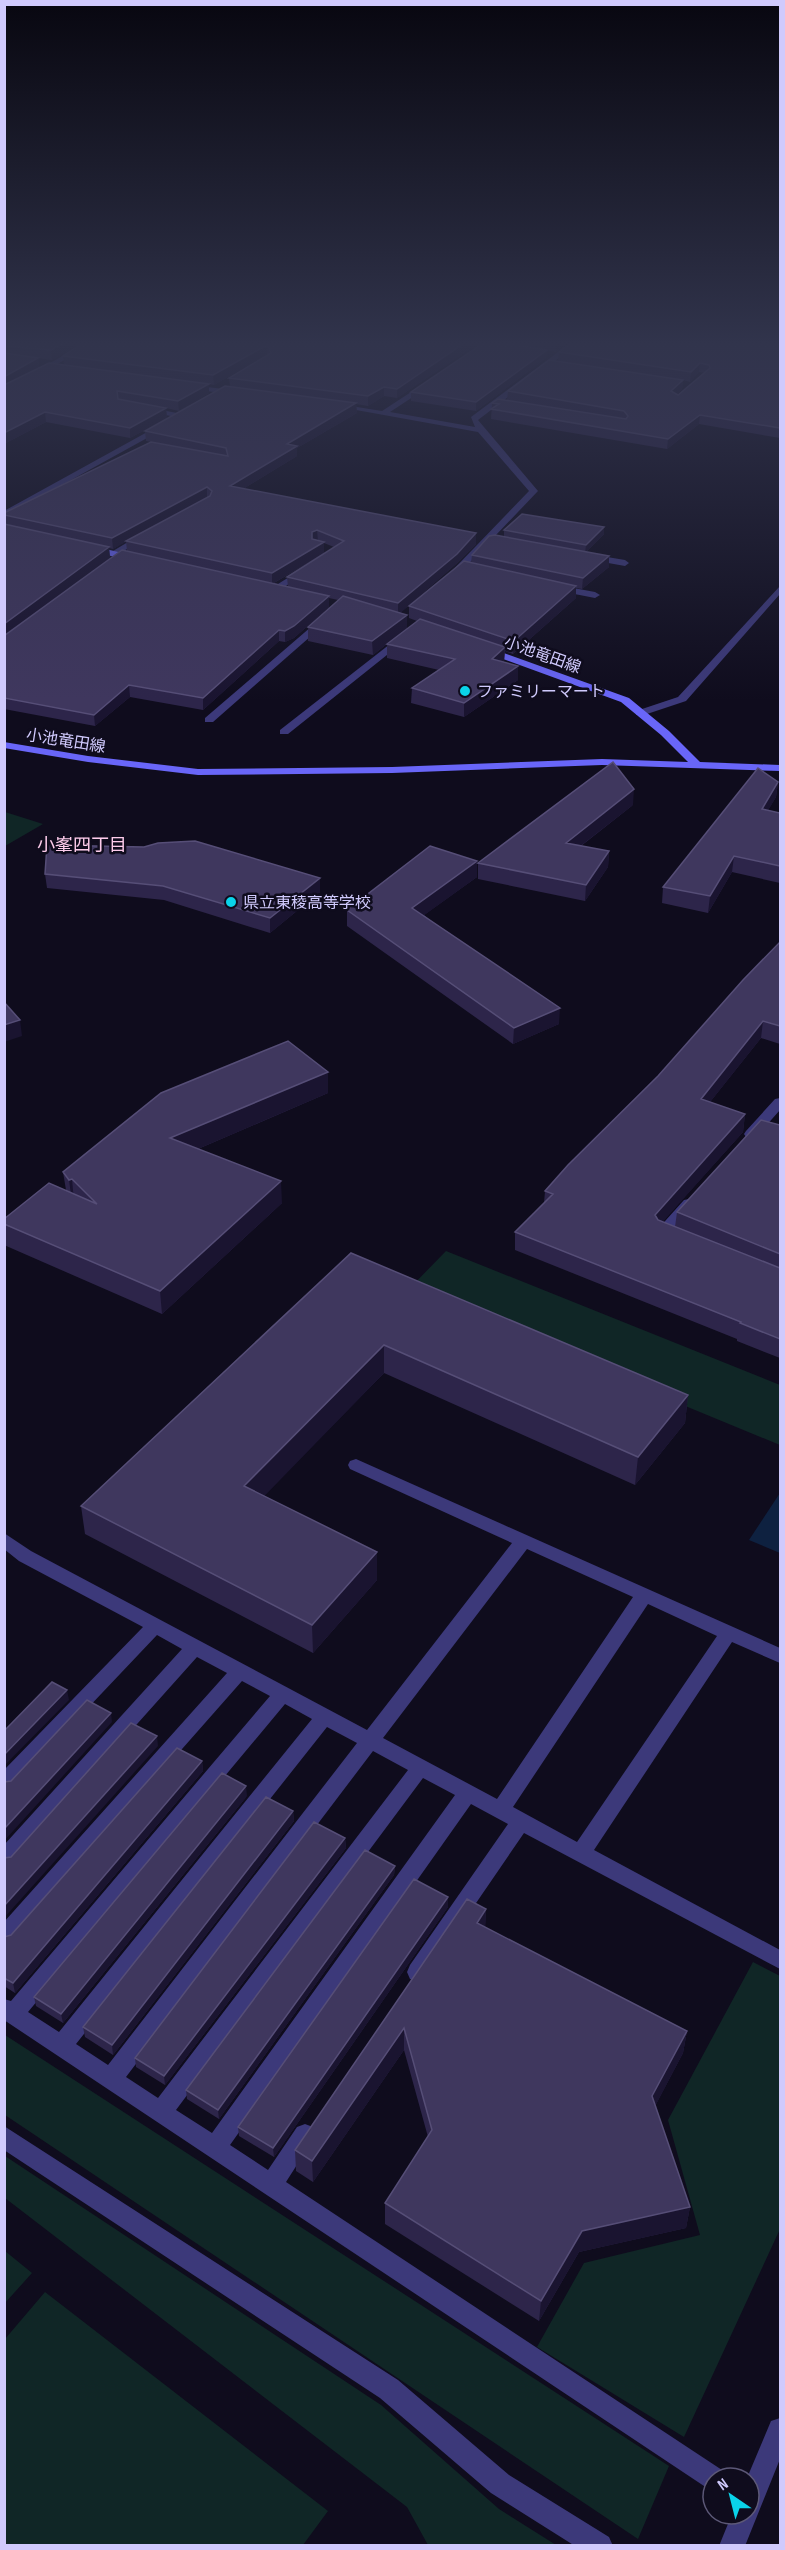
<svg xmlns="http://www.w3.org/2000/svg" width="785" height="2550" font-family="'Sofia Sans Condensed','Noto Sans JP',sans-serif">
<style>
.green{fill:#102626}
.water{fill:#0e2140}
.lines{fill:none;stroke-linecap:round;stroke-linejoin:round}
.lane{fill:#3c397a;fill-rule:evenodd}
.street{fill:#3c397a;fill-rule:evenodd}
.secondary{fill:#6966f8;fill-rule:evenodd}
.wall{fill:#2d254a;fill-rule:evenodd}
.shaded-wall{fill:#1a1430}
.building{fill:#3f375e;stroke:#564e77;stroke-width:1.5}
.poi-dot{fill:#0ad3e9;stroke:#0f0c1d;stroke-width:2}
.labels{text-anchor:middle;stroke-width:5;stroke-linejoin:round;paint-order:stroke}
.far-street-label{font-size:16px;fill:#d0cafd;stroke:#0f0c1d}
.far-poi-label{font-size:16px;fill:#d0cafd;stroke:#0f0c1d;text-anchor:start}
.far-neighbourhood-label{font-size:18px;fill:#fdcceb;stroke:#0f0c1d}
</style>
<rect width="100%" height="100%" fill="#0f0c1d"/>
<path class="green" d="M5,812L43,824L5,846Z
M446,1251L780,1385V1445L407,1291Z
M753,1962L780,1976V2229L684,2437L537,2347L584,2263L700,2235L668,2120Z
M5,2035L669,2466L638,2539L5,2115Z
M5,2156L381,2405L499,2509L556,2545H428L407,2507L5,2198Z
M5,2251L32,2273L5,2303H4Z
M45,2292L328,2511L303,2545H5V2339Z"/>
<path class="water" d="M780,1493V1553L749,1540Z"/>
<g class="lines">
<path class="lane" d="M356,1459L780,1648V1663L732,1642L594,1850L780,1950V1969L524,1833L424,1979L417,1981L410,1979L407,1972L410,1965L508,1824L471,1804L230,2145L268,2170L297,2127L305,2124L313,2127L316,2135L286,2182L722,2470L725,2478H713V2492L4,2020V1999L11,2001L270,1696L242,1681L11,1943L4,1946V1922L227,1673L197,1657L11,1865L4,1867V1845L182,1649L157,1635L11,1789L4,1791V1770L143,1627L19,1561L4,1549V1533L31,1551L367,1730L512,1543L350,1469L348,1465L350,1461ZM527,1549L633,1597L497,1799L383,1738ZM648,1604L717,1636L577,1842L513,1807ZM285,1704L312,1719L59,2032L28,2012ZM327,1727L357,1743L108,2065L76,2044ZM373,1751L408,1770L158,2098L126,2077ZM423,1778L455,1795L212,2133L176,2110Z
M4,2126L398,2380L509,2475L609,2537L613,2546H575L491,2493L380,2398L4,2150Z"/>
<path class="street" d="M83,344H92L4,395V390Z
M569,344H577L478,420L538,491L456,577H450V573L529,491L478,432L334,406L338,404L382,411L428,381L431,385L390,412L475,427L471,417Z
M189,385L224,389L228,391L224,393L186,389Z
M146,407L182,414L186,416L182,418L143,411Z
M160,425L167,427L4,517V511Z
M143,533L147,536L146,538L115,556L108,554Z
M589,554L625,560L629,563L625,566L586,559V555Z
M302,569L309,571L278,591L270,589Z
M557,585L595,592L600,595L595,598L554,590V586Z
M780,586V594L686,701L644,715H636V711L678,697Z
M319,620L327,622L213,722H205V718Z
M399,637L407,639L288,734H280V730Z
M780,1098V1110L756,1137H746L744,1134L746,1131L775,1099Z
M689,1199L696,1203L671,1232L676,1236L674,1239C667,1241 659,1239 655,1233L657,1230L684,1200Z
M780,2418V2459L745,2546H719L732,2514H749L747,2478L771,2421Z"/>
<path class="secondary" d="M89,545L139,557L140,559L136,562L86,550L85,548Z
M487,647L629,698L669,731L700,762L780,765V771L602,765L392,773L198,775L88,762L4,748V742L88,756L198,769L392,767L602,759L688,762L661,735L621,702L484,652V648Z"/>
</g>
<path class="wall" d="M4,344H79L52,360L38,358L39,367L64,365L63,356L81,344L474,346L397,398L384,396L368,406L356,404L357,413L297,448V456L243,489L476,544L456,564L400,613L407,628L373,655L308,641V627L338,600L329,598V607L294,638L285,642L279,641L203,710L130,697L95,726L4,709V636L127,551L126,541L113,549L109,548L110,558L4,636V513L151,442L146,441L145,431L230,386L229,378L268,355L267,354L214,385L209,384V393L179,411L166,408L167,418L130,438L46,422L4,444ZM324,543L334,547L287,577L288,587L274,583L324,553Z
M509,344H565L556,352Z
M780,344V438L699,424L667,449L491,419L492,403L507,400L508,391L558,362L559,352ZM699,372L705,373L678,395L677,394L682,389L683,380L690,382Z
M547,350L546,358L476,411L411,401V392Z
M604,527V534L586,552L609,556V567L582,589L576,588V598L513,654L505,651L504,662L518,666V680L464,717L411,703L412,688L439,670L387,658V644L417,621L409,618V606L471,563L472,555L504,536V530Z
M778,782L776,797L768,810L780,813V883L732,872L708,913L662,903L663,887Z
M633,805L581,846L609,851L608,867L585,901L478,879V863Z
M477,861V877L424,915L559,1024L513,1044L347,926V910Z
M45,874L320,878V892L270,933L164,900L47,888Z
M780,942V1044L761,1038L710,1102L745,1114L743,1132L662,1222L675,1227L677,1212L780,1125V1358L737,1341V1339L515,1250V1232L544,1203L545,1191L658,1076Z
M328,1072V1093L198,1149L282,1203L162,1314L4,1245V1219L66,1190L63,1172Z
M351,1253L688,1395L685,1423L635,1485L384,1373L263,1496L377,1580L313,1653L85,1534L81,1506Z
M202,1761L203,1771L15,1993L4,1986V1937L11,1935Z
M247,1796L63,2023L36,2006L34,1997Z
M293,1811L294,1821L113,2055L85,2037L83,2027Z
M345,1838L346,1848L165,2085L136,2067L135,2058Z
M395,1866L394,1875L219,2119L187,2099L186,2090Z
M448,1897V1907L274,2157L239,2136L238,2127Z
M486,1909L485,1928L687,2031L683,2053L655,2106L690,2207L686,2228L579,2252L539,2321L385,2224V2203L428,2137L404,2050L313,2182L296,2171L295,2150Z"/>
<path class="shaded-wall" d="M62,344H79L52,360L51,350Z
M463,344H474V346L397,398V389Z
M557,344H565L556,352Z
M267,345V354L214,385L213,375Z
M547,350L546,358L476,411V402Z
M38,358L39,367L4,387V377Z
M700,363L699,372L690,382L691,372Z
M683,380L682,389L670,401L671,391Z
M209,384V393L179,411L178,401Z
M384,387V396L368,406V396Z
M356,403L357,413L297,448V456L230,497V486L287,444Z
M166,408L167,418L130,438V428Z
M45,412L46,422L4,444V433Z
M700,415L699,424L667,449L668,439Z
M207,487V497L113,549L112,538Z
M604,527V534L585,553L586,545Z
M317,530L318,541L312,543V532Z
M476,533V544L456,564L398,615V603Z
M324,542V553L272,584V573Z
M109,547L110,558L4,636V624Z
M609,556V567L582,589L583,578Z
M576,586V598L513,654L514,641Z
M329,596V607L294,638L285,642V631Z
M407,615V628L373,655L372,641Z
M279,630V641L203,710V698Z
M505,647L504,661L491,673L492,659Z
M518,666V680L464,717V703Z
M129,685L130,697L95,726L94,715Z
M778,782L776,797L760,824L762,809Z
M634,789L633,805L565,858L566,843Z
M609,851L608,867L585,901L586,885Z
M734,856L732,872L708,913L710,896Z
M477,861V877L412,924V908Z
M320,878V892L270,933V918Z
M560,1008L559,1024L513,1044L514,1028Z
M20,1020L22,1036L4,1042V1025Z
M763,1021L761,1038L699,1116L701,1099Z
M328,1072V1093L172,1160L170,1138Z
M745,1114L743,1132L653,1233L655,1215Z
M72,1179L74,1201L72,1202L69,1180Z
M281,1181L282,1203L162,1314L160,1291Z
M384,1345V1373L246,1515L244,1486Z
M688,1395L685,1423L635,1485L638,1457Z
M377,1552V1580L313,1653L312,1625Z
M67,1690L69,1700L4,1766V1755Z
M111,1713L112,1722L4,1841V1829Z
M157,1736L158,1746L4,1918V1906Z
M202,1761L203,1771L15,1993L13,1983Z
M246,1786L247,1796L63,2023L61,2014Z
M293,1811L294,1821L113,2055L112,2045Z
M345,1838L346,1848L165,2085L164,2076Z
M395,1866L394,1875L219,2119L218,2110Z
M448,1897V1907L274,2157L273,2148Z
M486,1909L485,1931L477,1923Z
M404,2028V2050L313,2182L312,2161Z
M687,2031L683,2053L649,2118L652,2096Z
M690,2207L686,2228L579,2252L539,2321L541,2301L582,2231Z"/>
<path class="building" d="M4,344H62L51,350L4,346Z
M81,344H463L397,389L384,387L368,396L229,378L271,353L267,345L213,375L63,356Z
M482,344H508L547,350L476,402L411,392Z
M569,344H780V428L700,415L668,439L491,409L499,404L492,403L498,399L626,419L628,416L624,411L508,391L549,360L683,380L671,391L678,395L710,368L709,365L700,363L691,372L559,352Z
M4,353L38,358L4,377Z
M49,363L209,384L178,401L117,391L118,399L166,408L130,428L45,412L4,433V385Z
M225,386L356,403L287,444L297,446L230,486L476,533L457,554L398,603L287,577L344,541L317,530L312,532V539L324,542L272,573L126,541L210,496L212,491L207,487L112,538L4,515V513L151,442L228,456L226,448L145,431Z
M522,514L604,527L586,545L504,530Z
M4,524L109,547L4,624Z
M495,535L609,556L583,578L472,555L489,536Z
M122,550L329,596L294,626L285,631L279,630L203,698L129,685L94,715L4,698V636Z
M464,561L576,586L514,641L409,606Z
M343,596L407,615L372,641L308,627Z
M420,619L505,647L492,659L518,666L464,703L412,688L455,659L387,644Z
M613,762L634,789L566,843L609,851L586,885L478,863Z
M758,768L778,782L762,809L780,813V866L734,856L710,896L663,887Z
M195,841L320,878L270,918L163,886L45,874L47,845L144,847L158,843Z
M430,846L477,861L412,908L560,1008L514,1028L347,910Z
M780,942V1026L763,1021L701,1099L745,1114L655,1215L658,1220L780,1268V1339L740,1323L741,1322L515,1232L553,1194L545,1191L568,1165L658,1076L743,980Z
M4,1002L20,1020L4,1025Z
M288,1041L328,1072L170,1138L281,1181L160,1291L4,1224V1219L49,1183L97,1204L72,1179L69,1180L63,1172L161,1093Z
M761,1120L780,1125V1254L677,1212Z
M351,1253L688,1395L638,1457L384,1345L244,1486L377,1552L312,1625L81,1506Z
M52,1682L67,1690L4,1755V1731Z
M87,1700L111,1713L4,1829V1782L11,1781Z
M131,1723L157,1736L4,1906V1858L11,1857Z
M177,1748L202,1761L13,1983L4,1978V1937L11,1935Z
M222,1773L246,1786L61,2014L34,1997Z
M266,1797L293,1811L112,2045L83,2027Z
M314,1822L345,1838L164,2076L135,2058Z
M365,1850L395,1866L218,2110L186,2090Z
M414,1879L448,1897L273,2148L238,2127Z
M467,1899L486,1909L477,1923L687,2031L652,2096L690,2207L582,2231L541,2301L385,2203L432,2130L404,2028L312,2161L295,2150Z"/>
<linearGradient id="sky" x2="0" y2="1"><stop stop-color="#080710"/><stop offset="0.49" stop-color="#31344c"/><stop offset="1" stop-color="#31344c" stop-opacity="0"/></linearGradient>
<rect width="785" height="701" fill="url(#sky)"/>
<g class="poi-dot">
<circle cx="465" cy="691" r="6"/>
<circle cx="231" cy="902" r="6"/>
</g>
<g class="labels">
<g class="far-street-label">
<text transform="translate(543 654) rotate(20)" y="6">小池竜田線</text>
<text transform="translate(66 740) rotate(9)" y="6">小池竜田線</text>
</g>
<g class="far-poi-label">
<text x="477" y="697">ファミリーマート</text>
<text x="243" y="908">県立東稜高等学校</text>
</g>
<g class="far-neighbourhood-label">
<text x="82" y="851">小峯四丁目</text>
</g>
</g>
<rect width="785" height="2550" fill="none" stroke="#d0cafd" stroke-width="12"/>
<g transform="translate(731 2496) rotate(325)"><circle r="28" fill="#0f0c1d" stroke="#5c5877" stroke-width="1.5"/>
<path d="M0-4.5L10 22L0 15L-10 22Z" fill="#0ad3e9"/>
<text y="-9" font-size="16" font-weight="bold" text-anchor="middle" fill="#d0cafd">N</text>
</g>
</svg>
